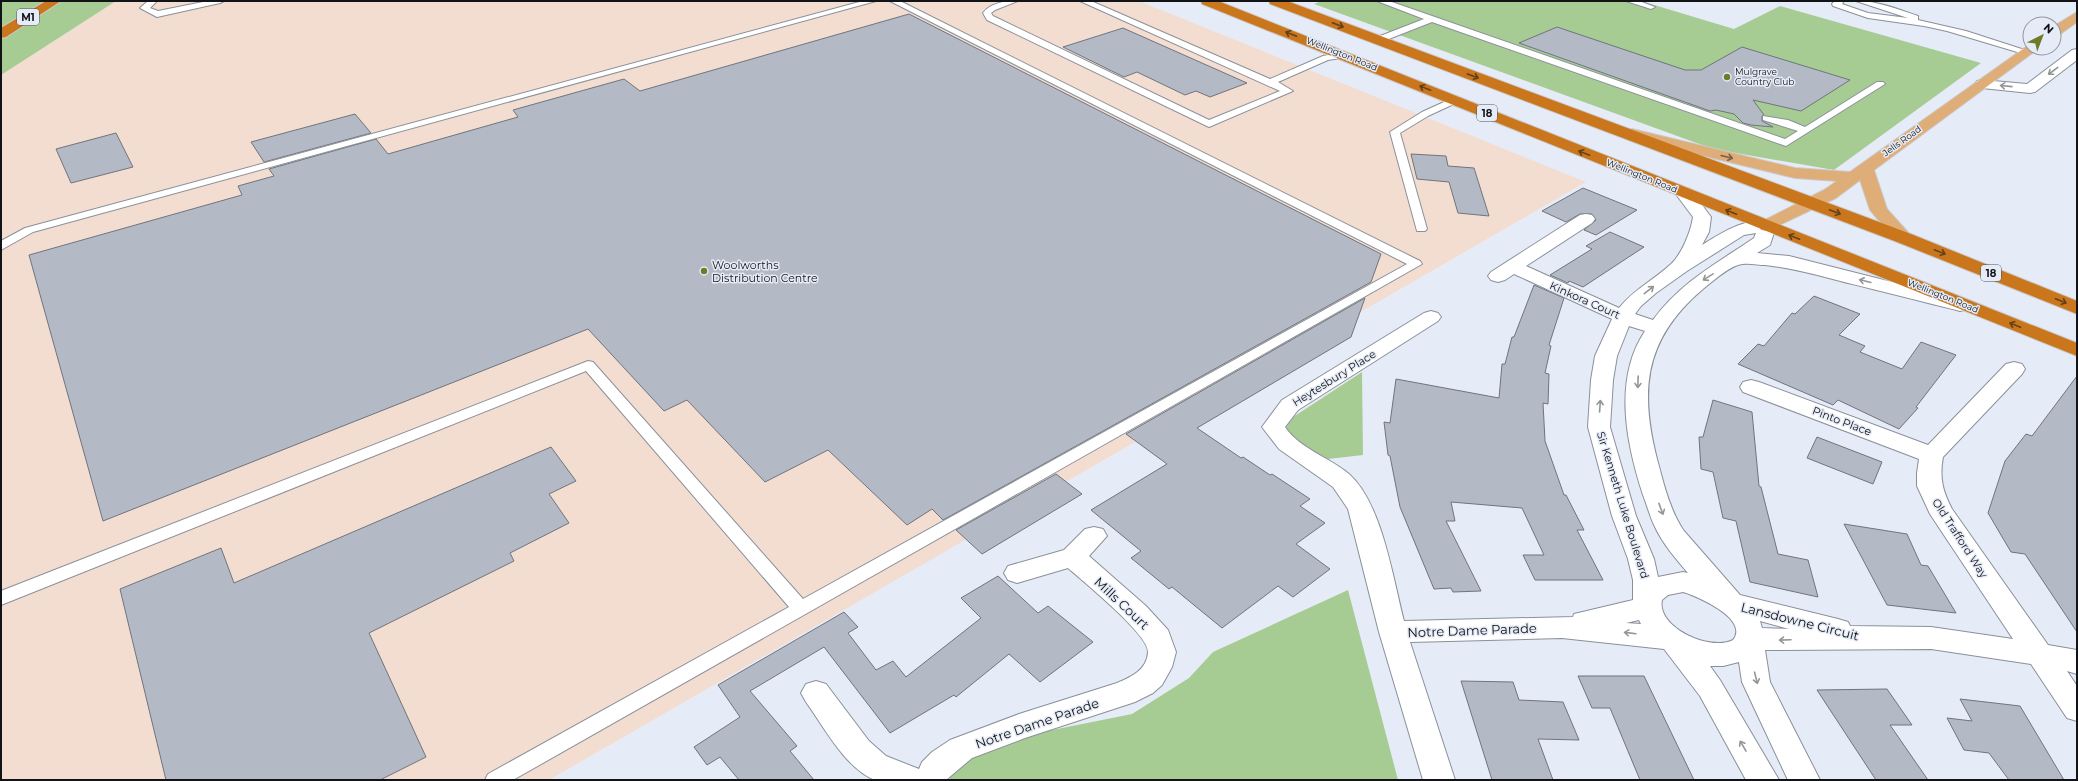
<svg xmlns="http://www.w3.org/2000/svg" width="2078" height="781" font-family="Montserrat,sans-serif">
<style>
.industrial{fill:#f3ddd0}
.green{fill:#a6cc94}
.building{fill:#b4bac5;stroke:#6f747e}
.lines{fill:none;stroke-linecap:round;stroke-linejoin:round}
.lane-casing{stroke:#8a909a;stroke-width:2}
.street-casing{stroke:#8a909a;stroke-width:2}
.primary-casing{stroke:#cbcbcc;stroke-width:2}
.highway-casing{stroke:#cbcbcc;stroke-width:2}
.lane{fill:#fff;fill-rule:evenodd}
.street{fill:#fff;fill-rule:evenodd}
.primary{fill:#dfad77;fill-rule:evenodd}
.highway{fill:#ca761c;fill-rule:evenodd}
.oneway{stroke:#644019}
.oneway2{stroke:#949596}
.oneway3{stroke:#786046}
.poi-dot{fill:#6e7c29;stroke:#e6ecf7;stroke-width:1.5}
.labels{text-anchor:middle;stroke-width:3;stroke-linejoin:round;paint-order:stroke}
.far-street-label{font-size:9px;fill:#111316;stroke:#e6ecf7}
.far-poi-label{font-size:9px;fill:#111316;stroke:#e6ecf7;text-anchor:start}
.shield{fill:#e6ecf7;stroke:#51545a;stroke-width:1}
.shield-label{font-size:10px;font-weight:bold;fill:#111316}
.poi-label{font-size:11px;fill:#111316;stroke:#e6ecf7;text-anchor:start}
.street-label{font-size:11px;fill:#111316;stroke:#e6ecf7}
.near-street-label{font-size:13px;fill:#111316;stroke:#e6ecf7}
</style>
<rect width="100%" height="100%" fill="#e6ecf7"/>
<path class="industrial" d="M116,1H1139L1586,182L549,780H1V75Z"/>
<path class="green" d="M1,1H116L1,75Z
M1321,1H1641L1734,29L1780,6L1981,63L1834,170L1713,149L1314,4Z
M1362,372L1363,455L1328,459L1294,439L1286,430L1287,421Z
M1348,590L1398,780H950V765L992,742L1132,714L1189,678L1213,652Z"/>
<path class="building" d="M909,14L1381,254L1371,282L943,520L932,509L907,525L828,450L765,482L687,400L664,411L588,329L103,521L29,255L242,195L238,186L274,176L269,169L376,139L388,154L518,117L513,110L624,79L640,91Z
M1557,27L1685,70H1701L1742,47L1850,80L1801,111L1753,100L1764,115L1762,116V121L1773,127L1751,125L1743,123L1734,114L1716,110L1710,111L1519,43Z
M1123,28L1247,83L1210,97L1196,91L1185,95L1137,72L1124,77L1063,47Z
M355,114L371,133L264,162L251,142Z
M116,133L133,167L71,183L56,149Z
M1411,154L1446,156L1448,166L1474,168L1489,216L1458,213L1449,182L1417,179Z
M1583,188L1637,210L1596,235L1584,230L1596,220L1592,214H1580L1566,222L1542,211Z
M1610,232L1644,247L1583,287L1569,281L1568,283L1550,275L1592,249L1586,246Z
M1534,285L1564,298L1549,345L1551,346L1545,373L1549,374L1548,404L1543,403L1545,441L1564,495H1566L1584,530H1577L1603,580H1535L1523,555H1544L1522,508L1451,502L1455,521H1446L1481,591L1453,592L1451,588L1434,589L1400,507L1390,456L1388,455L1384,422L1390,423L1396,379L1499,398L1502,364H1505L1512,337H1514Z
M1814,296L1860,314L1839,335L1865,346L1860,352L1902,369L1921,342L1956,355L1916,407L1918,408L1899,429L1838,400L1833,405L1738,364L1758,344L1764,346L1792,313L1795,314Z
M1365,298L1351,337L1197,428L1241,458L1243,457L1270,475L1272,474L1310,499L1300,506L1325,523L1296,544L1330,569L1293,597L1278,586L1222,628L1172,587L1169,589L1131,558L1141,551L1091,510L1167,464L1126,434Z
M2077,376V632L2025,554L2011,552L1988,513L2005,461L2026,434L2032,436Z
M1713,400L1752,412L1759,486L1761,487L1778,554L1808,560L1818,597L1750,582L1736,521L1723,518L1713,472L1701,469L1699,437H1703Z
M1817,437L1882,462L1873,484L1807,458Z
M551,447L576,481L549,494L569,523L510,553L514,561L369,633L426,757L380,780H166L120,589L221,548L234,583Z
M1056,474L1082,494L982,554L956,530Z
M1844,524L1907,534L1921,565L1928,566L1956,613L1887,605Z
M998,576L1038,613L1048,606L1093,642L1040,682L1009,654L956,697L954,695L890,733L824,647L750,691L797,746L790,751L814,780H739L720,757L707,765L694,747L740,717L718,685L844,612L858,627L848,633L876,670L893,661L906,677L981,618L961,598Z
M1578,676H1644L1694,780H1640L1610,708H1592Z
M1461,681L1513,682L1519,700L1563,702L1579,740L1538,739L1553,780H1492Z
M1887,689L1912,725H1890L1928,780H1876L1817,690Z
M1960,699L2020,706L2064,780H2009L1989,753L1964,750L1947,718L1972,721Z"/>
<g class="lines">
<defs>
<path id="lane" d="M148,1H157L150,8L158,11L208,1H224L220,3L157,17L140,8Z
M863,1H876L33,232L1,250V241L25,228Z
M890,1H900L1420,261L1422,264L513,780H485L488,774L789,607L586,371L1,605V591L588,361L593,362L803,599L1407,264Z
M1006,1H1018L995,10L991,13L993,16L1209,120L1280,91L1080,1H1091L1270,79L1323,56L1344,52L1348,55L1347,57L1328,60L1278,82L1293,91L1209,127L987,20L983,13C989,5 996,4 1006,1Z
M1377,1H1389L1785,139L1798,131L1763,120V116L1788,120L1805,127L1877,82H1883L1885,84L1786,146L1432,22L1381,42H1375V38L1424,19Z
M1626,1H1639L1655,7L1651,9Z
M1835,1H1844L1842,4L1868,13L1908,18L1856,1C1878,1 1897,9 1918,16V20L1966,31L2031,52L2027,55L2024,54L1947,31L1924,26L1868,18L1833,6L1832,4Z
M1455,97L1460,100L1458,102L1428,116L1400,133L1427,229L1425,231H1417L1390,132L1422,112Z"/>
<path id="street" d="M2077,49V60L2035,92L2030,93L1982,88L1977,87L1975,84L1977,81L1982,80L2027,84L2072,50Z
M1684,188L1690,189L1711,217L1709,232L1702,245C1723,232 1747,216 1773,222L1776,226L1770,245L1757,253L1789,256L1967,301L1970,305L1967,309L1960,311C1923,302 1886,292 1848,283C1821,276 1794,268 1765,265C1758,265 1746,262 1738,265C1726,269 1713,281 1703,289C1641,341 1639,396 1660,470C1665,490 1672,514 1684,531L1740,595L1838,619L1848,622L1850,626L1931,627L2013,639L1930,514L1917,486V473L1919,459L1743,392L1740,387L1743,382L1751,380L1759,382L1928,445L2006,364L2014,362L2022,364L2025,369L2022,374L1943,457C1939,478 1943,492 1952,509L2048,645L2077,650V674L2067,671L2077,686V721L2067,718L2031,664L1931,649L1765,650L1770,682L1820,780H1788L1742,682L1739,662L1723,666H1710L1720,680L1779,780H1746L1700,696L1664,649L1562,638L1410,642L1455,780H1423L1379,632L1348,509L1333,487L1279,449L1262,427L1282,400L1424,313L1431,311L1438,313L1441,317L1438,321L1298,410L1285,427C1300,449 1329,457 1349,474C1382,503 1393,579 1404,621L1573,617L1574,614L1633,600V580L1628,559L1612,516L1588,427L1591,380L1595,356L1612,319L1514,274L1505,280L1498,282L1491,280L1488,276L1491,272L1580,215L1586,214L1592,215L1595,219L1592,223L1526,266L1619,308C1634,289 1654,280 1671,264C1682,254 1691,231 1693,217L1675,193L1678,189ZM1756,233L1754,238C1716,264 1681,282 1653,320L1635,314L1641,306L1656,293L1687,271L1744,235ZM1629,326L1645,331C1613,379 1626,443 1643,495C1647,505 1650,517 1655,527C1663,544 1676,559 1688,573L1683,572L1658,577L1654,559L1636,516L1610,427L1613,380L1617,356ZM1683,592C1697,596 1750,619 1733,640C1710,652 1656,627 1662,600L1668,595ZM1639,620L1641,624L1626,623ZM1760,621L1789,629L1762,628Z
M1094,527L1103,529L1107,536L1089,556L1146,606L1168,630L1176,652L1172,667L1162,685L1153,693L1135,702L1025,738L972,758L946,780H875C845,768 824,727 806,702L801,693L806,684L816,681L826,684L869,741L886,756L919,769L922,762L932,752L950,740L1019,714L1117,683C1131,677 1147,670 1148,652C1149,635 1084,582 1068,568L1017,583L1008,580L1004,573L1008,566L1064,550L1085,529Z"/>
<path id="primary" d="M2077,12V22L2059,35L2054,36V26Z
M2030,44V48H2039L1874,170L1887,209L1913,238L1911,242L1904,244L1897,242L1870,210L1860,180L1836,198L1767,231L1761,230L1758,226L1761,222L1824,190L1837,181L1795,178L1626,137L1624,134L1626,131L1632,129L1795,168L1850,172Z"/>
<path id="highway" d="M46,1H61L6,37L1,38V28Z
M1201,1H1218L2077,343V356L1202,4Z
M1269,1H1287L1911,234L2077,301V314L1897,242L1270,4Z"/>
</defs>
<use href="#lane" class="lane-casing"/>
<use href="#street" class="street-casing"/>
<use href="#primary" class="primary-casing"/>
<use href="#highway" class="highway-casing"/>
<use href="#lane" class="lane"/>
<use href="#street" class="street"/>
<use href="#primary" class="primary"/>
<use href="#highway" class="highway"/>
</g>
<defs><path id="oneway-shaft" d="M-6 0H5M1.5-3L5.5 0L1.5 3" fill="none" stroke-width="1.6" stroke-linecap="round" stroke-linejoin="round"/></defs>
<g class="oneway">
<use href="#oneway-shaft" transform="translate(1338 25) rotate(21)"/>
<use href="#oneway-shaft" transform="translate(1291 34) rotate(-158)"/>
<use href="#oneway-shaft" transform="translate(1473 76) rotate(20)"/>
<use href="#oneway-shaft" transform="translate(1425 88) rotate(-158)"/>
<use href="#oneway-shaft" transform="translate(1584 153) rotate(-158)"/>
<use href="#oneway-shaft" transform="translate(1731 212) rotate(-158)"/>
<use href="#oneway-shaft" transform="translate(1835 212) rotate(21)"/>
<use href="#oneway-shaft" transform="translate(1794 237) rotate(-158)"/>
<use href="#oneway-shaft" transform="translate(1940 252) rotate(22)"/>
<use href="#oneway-shaft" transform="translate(2061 301) rotate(22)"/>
<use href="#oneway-shaft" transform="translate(2015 325) rotate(-158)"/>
</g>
<g class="oneway2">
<use href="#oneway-shaft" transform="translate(2053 71) rotate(143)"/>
<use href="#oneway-shaft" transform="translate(2006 86) rotate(-174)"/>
<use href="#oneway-shaft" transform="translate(1708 277) rotate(148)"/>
<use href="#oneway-shaft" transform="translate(1865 281) rotate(-166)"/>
<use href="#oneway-shaft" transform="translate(1649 290) rotate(-38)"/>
<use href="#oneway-shaft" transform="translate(1638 382) rotate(92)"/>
<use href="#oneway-shaft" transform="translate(1600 406) rotate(-86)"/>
<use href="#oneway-shaft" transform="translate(1661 509) rotate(70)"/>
<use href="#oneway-shaft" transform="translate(1630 633) rotate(-173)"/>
<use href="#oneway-shaft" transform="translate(1785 640) rotate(178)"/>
<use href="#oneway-shaft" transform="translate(1756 678) rotate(76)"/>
<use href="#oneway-shaft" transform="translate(1743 746) rotate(-120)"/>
</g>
<use class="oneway3" href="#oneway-shaft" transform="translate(1727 157) rotate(14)"/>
<g class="poi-dot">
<circle cx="1727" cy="77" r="4"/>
<circle cx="704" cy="271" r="4"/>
</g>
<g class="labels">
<g class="far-street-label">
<text transform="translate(1342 54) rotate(22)" y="3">Wellington Road</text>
<text transform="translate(1902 141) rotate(-36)" y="3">Jells Road</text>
<text transform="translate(1642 176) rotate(22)" y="3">Wellington Road</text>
<text transform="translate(1943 296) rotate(22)" y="3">Wellington Road</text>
</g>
<g class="far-poi-label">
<text x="1735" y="75">Mulgrave<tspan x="1735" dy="10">Country Club</tspan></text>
</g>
<g class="shield">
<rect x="17" y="9" width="22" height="16" rx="3"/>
<rect x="1477" y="105" width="20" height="16" rx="3"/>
<rect x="1981" y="265" width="20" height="16" rx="3"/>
</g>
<g class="shield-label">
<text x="28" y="21">M1</text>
<text x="1487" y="117">18</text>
<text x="1991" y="277">18</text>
</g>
<g class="poi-label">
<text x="712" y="269">Woolworths<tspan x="712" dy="13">Distribution Centre</tspan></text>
</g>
<g class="street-label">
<text transform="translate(1585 300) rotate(24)" y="4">Kinkora Court</text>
<text transform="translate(1334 378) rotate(-32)" y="4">Heytesbury Place</text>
<text transform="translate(1842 421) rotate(21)" y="4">Pinto Place</text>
<text transform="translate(1623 505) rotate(73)" y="4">Sir Kenneth Luke Boulevard</text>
<text transform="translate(1960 538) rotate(57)" y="4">Old Trafford Way</text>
</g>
<g class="near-street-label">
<text transform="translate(1122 603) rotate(43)" y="5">Mills Court</text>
<text transform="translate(1800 621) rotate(14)" y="5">Lansdowne Circuit</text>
<text transform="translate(1472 630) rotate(-2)" y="5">Notre Dame Parade</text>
<text transform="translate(1037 723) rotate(-19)" y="5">Notre Dame Parade</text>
</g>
</g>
<rect width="2078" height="781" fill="none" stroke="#111316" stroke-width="4"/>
<g transform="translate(2042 36) rotate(42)"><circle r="19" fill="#e6ecf7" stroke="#91959d"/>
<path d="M0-3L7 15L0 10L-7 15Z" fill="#6e7c29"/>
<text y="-6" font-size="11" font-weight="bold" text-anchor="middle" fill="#111316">N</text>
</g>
</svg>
